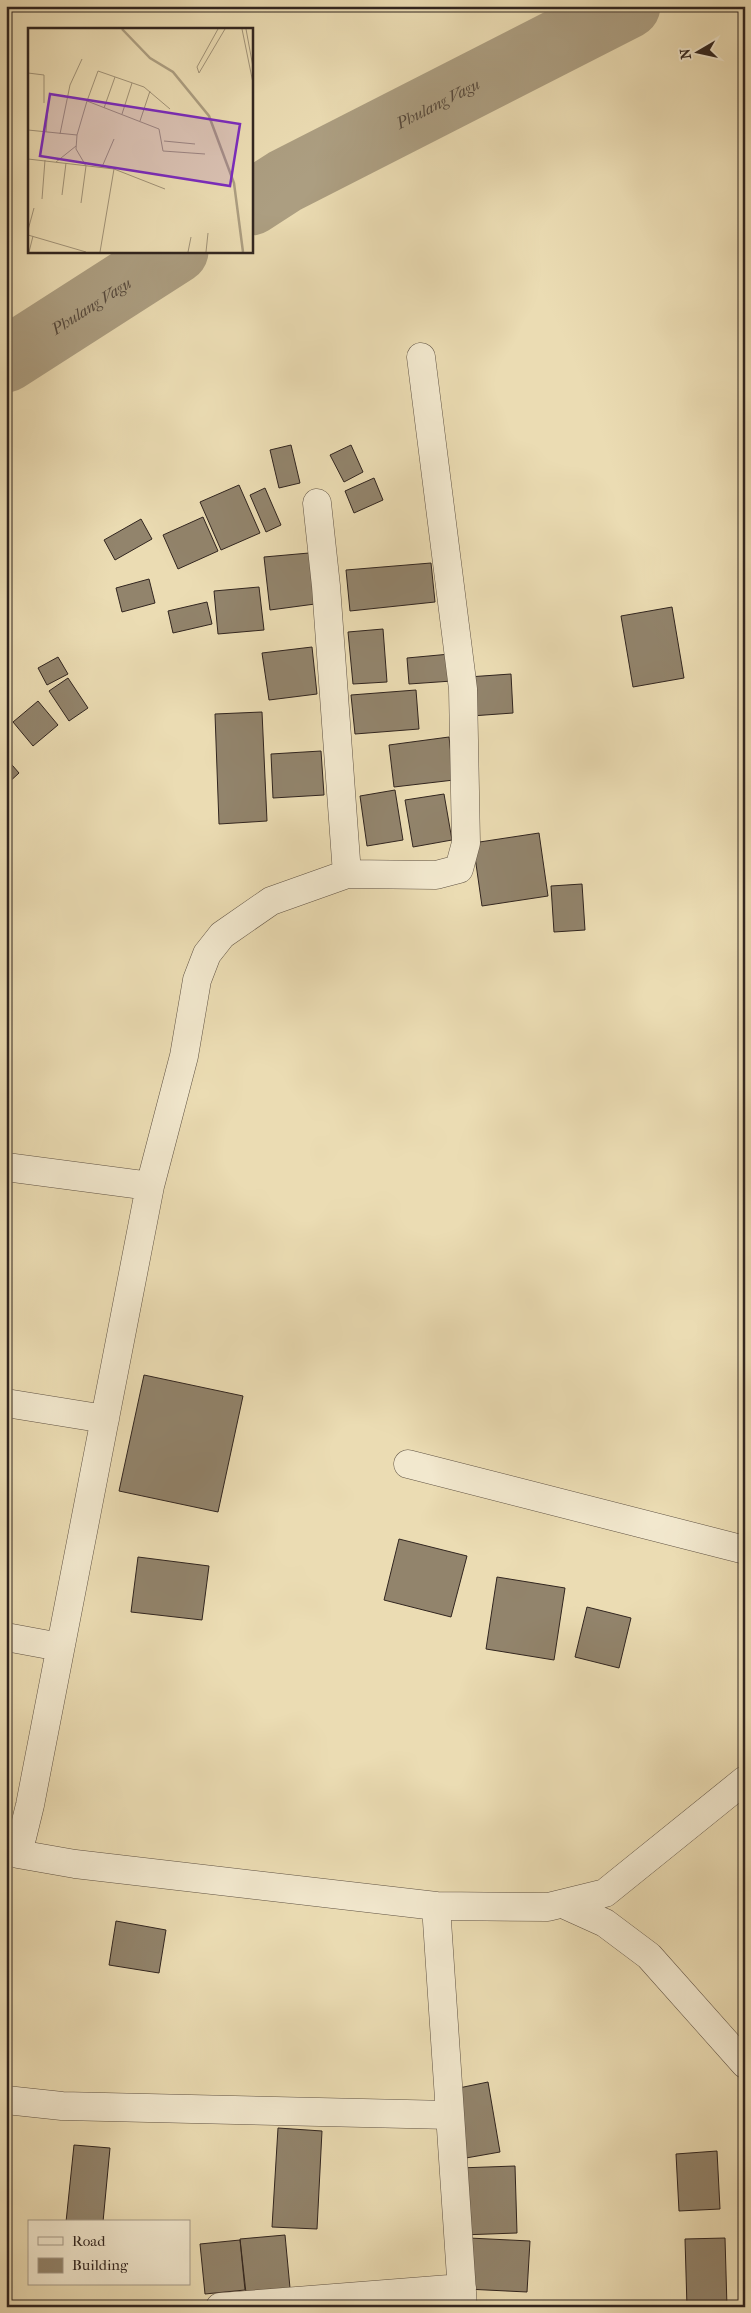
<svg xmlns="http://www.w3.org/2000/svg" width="751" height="2313" font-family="'IM FELL French Canon',serif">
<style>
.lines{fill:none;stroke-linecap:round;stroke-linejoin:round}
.river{stroke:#ac9e81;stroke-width:65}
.building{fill:#92846c;stroke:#31251f}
.minor-casing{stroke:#605344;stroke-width:29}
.minor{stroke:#f2e8ce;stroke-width:28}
.labels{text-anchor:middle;stroke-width:4;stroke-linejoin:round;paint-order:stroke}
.water-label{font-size:16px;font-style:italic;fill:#56493c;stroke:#f2e8ce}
.inset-river{fill:none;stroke:#ac9e81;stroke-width:2.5}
.inset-road{fill:none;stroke:#a19378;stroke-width:1}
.view{fill:#7b2cbf;fill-opacity:0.15;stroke:#7b2cbf;stroke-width:2.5}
.inset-edge{fill:none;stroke:#31251f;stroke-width:2.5}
</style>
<rect width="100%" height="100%" fill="#ebdcb3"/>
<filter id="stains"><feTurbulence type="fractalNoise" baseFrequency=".004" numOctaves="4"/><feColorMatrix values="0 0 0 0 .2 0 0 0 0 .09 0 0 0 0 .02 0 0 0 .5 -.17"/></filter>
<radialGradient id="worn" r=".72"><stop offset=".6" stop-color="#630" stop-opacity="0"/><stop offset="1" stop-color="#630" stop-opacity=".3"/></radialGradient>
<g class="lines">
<g class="river">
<path id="s1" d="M251,203L285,181L628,6"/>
<path id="s2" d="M6,360L176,251"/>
</g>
</g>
<path class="building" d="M291,445L300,483L279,488L270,450Z
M351,445L363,472L344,482L330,455Z
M374,478L383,500L354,513L345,491Z
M239,485L260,533L221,550L200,502Z
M265,488L281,525L266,532L250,495Z
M203,517L218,551L178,569L163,535Z
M141,519L152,539L115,560L104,540Z
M309,553L315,604L270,610L264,557Z
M431,563L435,602L350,611L346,570Z
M149,579L155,603L122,612L116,588Z
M259,587L264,630L218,634L214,591Z
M207,602L212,624L173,633L168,611Z
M672,607L684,678L633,687L621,616Z
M383,629L387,682L353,684L348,632Z
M312,647L317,694L269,700L262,653Z
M450,654L452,681L409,684L407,658Z
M58,657L68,674L47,685L38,668Z
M511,674L513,713L471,716L468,677Z
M68,678L88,708L69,721L49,691Z
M416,690L419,729L355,734L351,695Z
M38,701L58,725L33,746L13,722Z
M262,712L267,821L219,824L215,714Z
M449,737L454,780L394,787L389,745Z
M321,751L324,795L273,798L271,754Z
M6,758L19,773L6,785Z
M395,790L403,840L367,846L360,796Z
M444,794L452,840L413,847L405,800Z
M539,833L548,896L482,906L473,843Z
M6,866L11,871L6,876Z
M582,884L585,930L554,932L551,886Z
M144,1375L243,1396L218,1512L119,1491Z
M399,1539L467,1556L451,1617L384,1600Z
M138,1557L209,1566L202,1620L131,1612Z
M497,1577L565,1588L554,1660L486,1649Z
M587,1607L631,1618L619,1668L575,1657Z
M116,1921L166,1930L159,1973L109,1965Z
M488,2082L500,2152L466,2158L454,2089Z
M278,2128L322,2131L317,2229L272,2227Z
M74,2145L110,2148L103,2222H66Z
M717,2151L720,2209L679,2211L676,2154Z
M515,2166L517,2233L461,2235L459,2168Z
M285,2235L290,2288L246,2293L240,2239Z
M469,2238L530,2241L527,2292L466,2289Z
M725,2238L727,2307H687L685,2239Z
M240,2240L245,2290L205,2294L200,2244Z
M608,2303V2307H556V2305Z"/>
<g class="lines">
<defs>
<path id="minor" d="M421,357L463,689L466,843L459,869L436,875L347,874L271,901L222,935L207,954L197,980L184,1056L150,1186L30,1805L18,1854L75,1864L436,1906
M317,503L326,586L347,874
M6,1167L150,1186
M6,1403L105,1419
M408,1464L745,1550
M6,1637L60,1647
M563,1904L605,1923L649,1956L745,2064
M6,2100L62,2106L450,2115
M220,2307L462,2288
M463,2307L436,1906L548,1907L605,1893L745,1780"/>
</defs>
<use href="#minor" class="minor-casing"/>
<use href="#minor" class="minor"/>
</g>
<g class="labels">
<g class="water-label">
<text dy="6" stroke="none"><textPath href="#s1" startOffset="212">Phulang Vagu</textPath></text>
<text dy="6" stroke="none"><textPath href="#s2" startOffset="101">Phulang Vagu</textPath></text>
</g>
</g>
<g transform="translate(28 28)">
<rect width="225" height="225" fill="#ebdcb3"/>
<path class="inset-river" d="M94,1L122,30L145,44L181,88L206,155L215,224"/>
<path class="inset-road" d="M190,1L169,39L171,45L197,1M214,1L225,55M218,1L225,39M0,45L16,47V75M59,73L70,43L116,59L142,81M76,80L87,49M94,86L104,55M112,93L122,63M0,102L49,107L48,121L58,138L53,175M18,104L20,79M32,106L42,57L54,31M49,107L59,73L131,101L135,123L177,126M136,113L167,116M0,131L86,141L137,161M28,134L48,118M74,139L86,111M34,167L38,135M14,171L17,132M0,202L6,180M0,207L58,224M1,224L5,208M72,224L86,141M160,224L163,209M178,224L180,205"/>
<path class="view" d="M22,66L212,96L202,158L12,128Z"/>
<rect width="225" height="225" class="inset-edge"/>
</g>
<rect width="751" height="2313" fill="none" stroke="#ebdcb3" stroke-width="25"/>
<rect x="8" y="8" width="736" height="2298" fill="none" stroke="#31251f" stroke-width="2.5"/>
<rect x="12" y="12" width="726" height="2288" fill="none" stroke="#31251f"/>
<rect x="28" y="2220" width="162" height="65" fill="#f2e8ce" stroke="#a59a88"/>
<rect x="38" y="2237" width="25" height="8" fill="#f2e8ce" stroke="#a59a88"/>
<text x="72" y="2246" font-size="15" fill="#31251f">Road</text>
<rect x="38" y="2258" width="25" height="15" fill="#92846c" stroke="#a59a88"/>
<text x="72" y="2270" font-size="15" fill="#31251f">Building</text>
<g transform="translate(698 52) rotate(261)" stroke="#f2e8ce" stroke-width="4" paint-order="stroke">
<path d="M0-4L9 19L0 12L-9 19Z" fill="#31251f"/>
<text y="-8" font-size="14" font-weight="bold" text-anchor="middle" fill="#31251f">N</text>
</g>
<rect width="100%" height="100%" filter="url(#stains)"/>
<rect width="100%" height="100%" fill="url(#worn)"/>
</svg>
